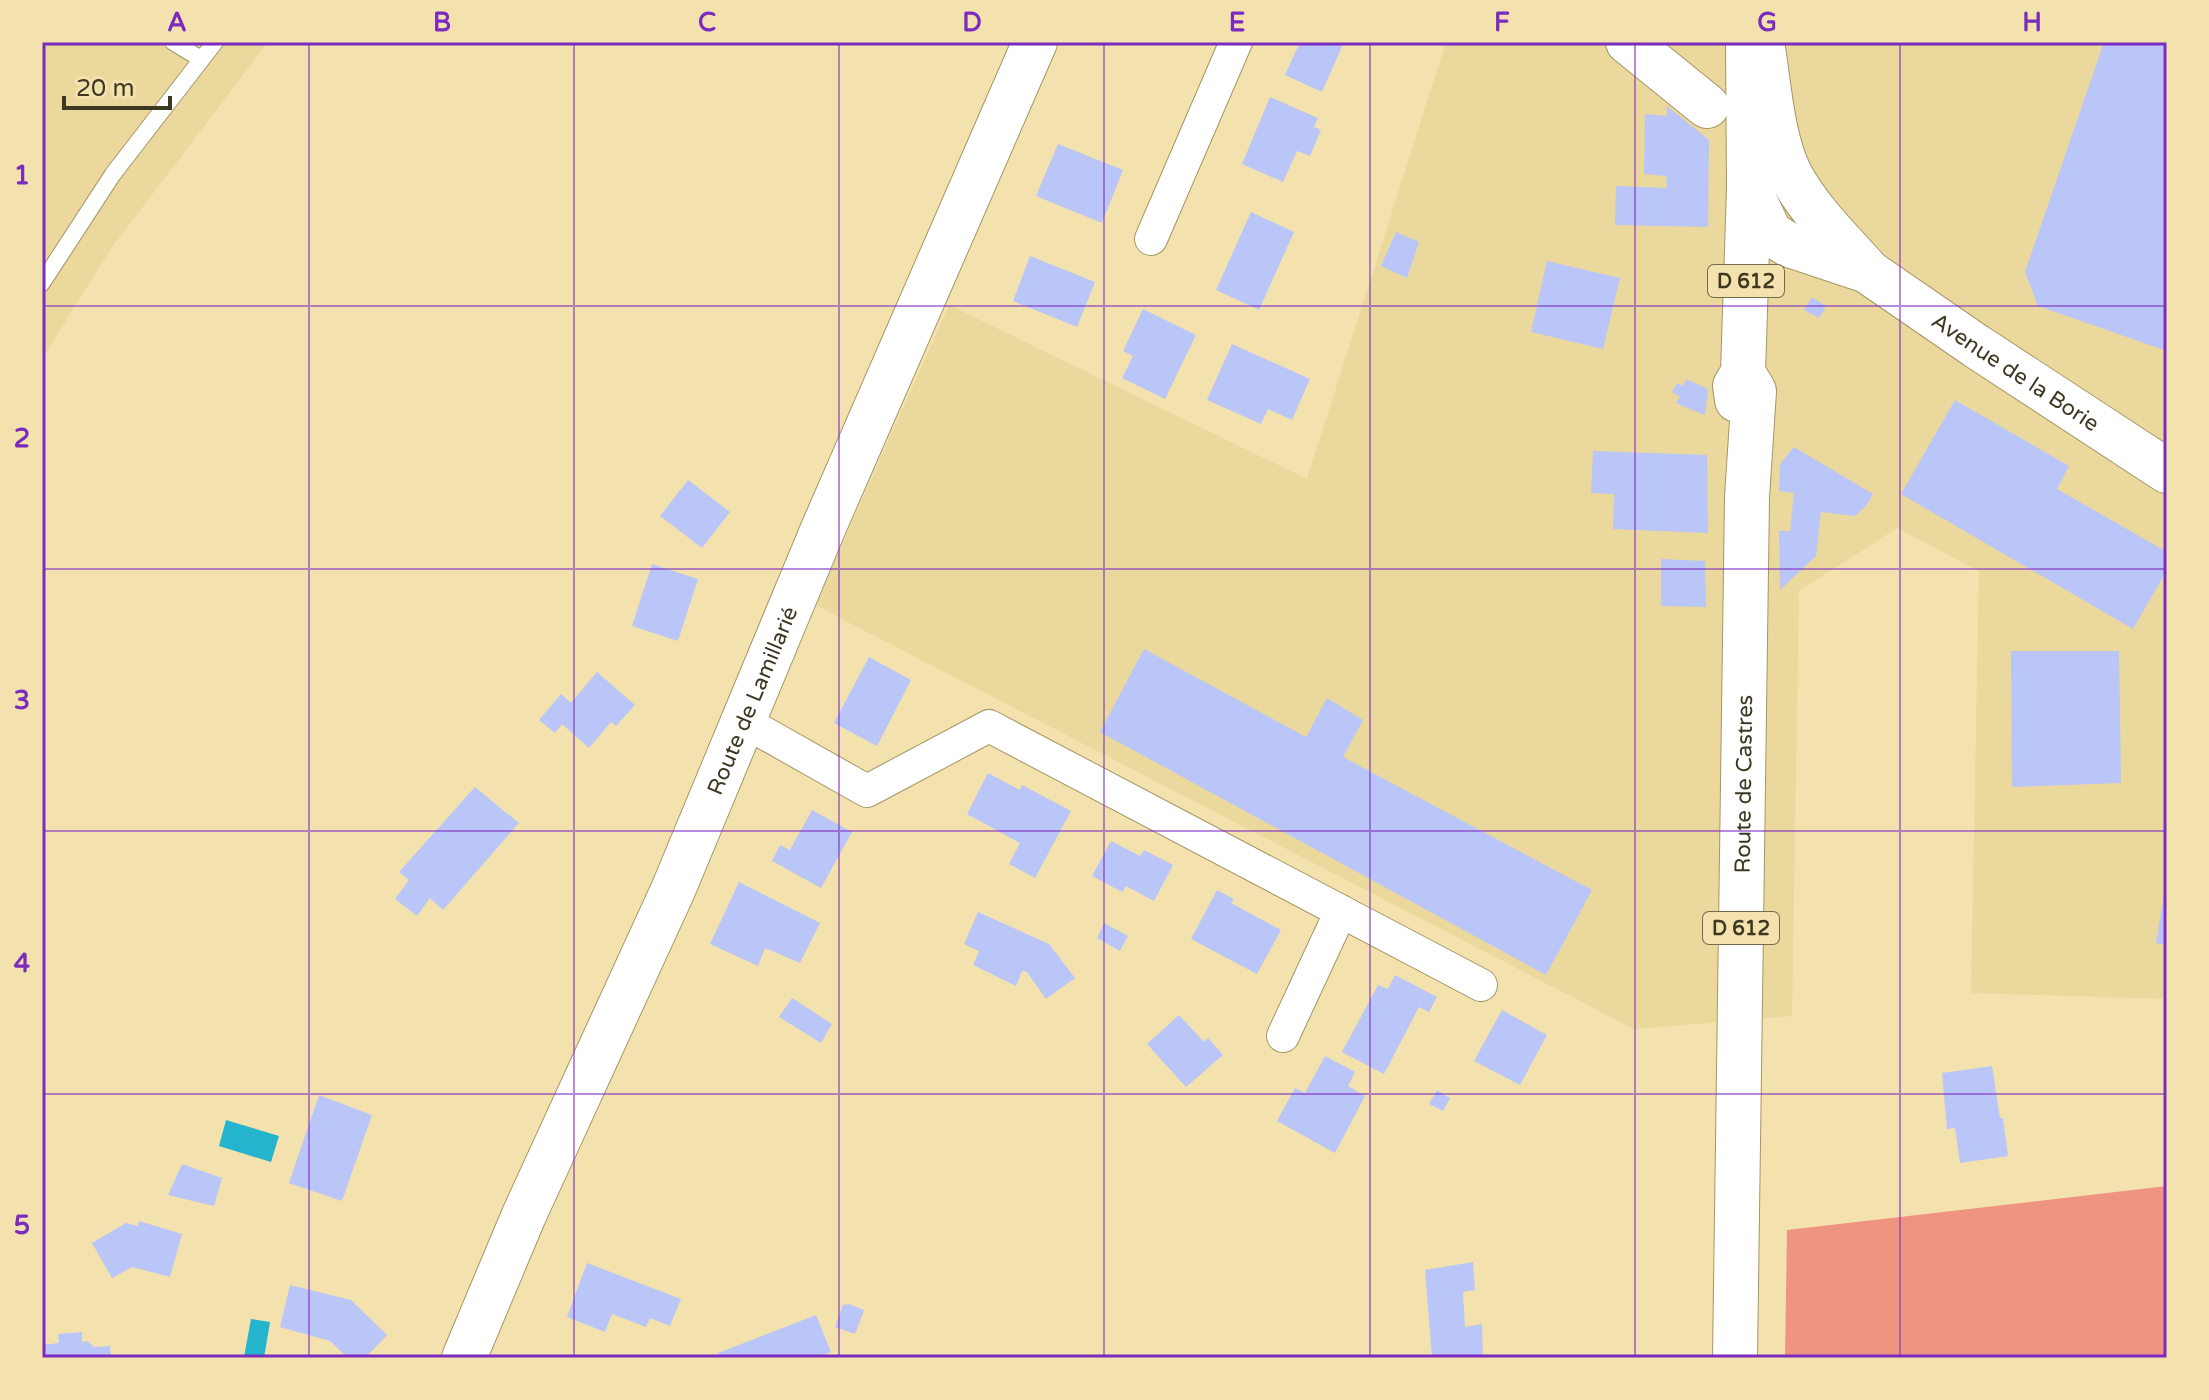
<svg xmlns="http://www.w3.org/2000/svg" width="2209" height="1400" font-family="'Varela Round',sans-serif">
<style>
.built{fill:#ebd89d}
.green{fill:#ef9481}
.water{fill:#24b4cd}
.building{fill:#b9c6f7}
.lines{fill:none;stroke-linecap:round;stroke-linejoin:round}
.lane-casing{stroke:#a69665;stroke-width:18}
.street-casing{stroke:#a69665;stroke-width:34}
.secondary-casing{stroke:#a69665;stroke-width:46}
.primary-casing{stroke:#a69665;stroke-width:46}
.lane{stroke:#fff;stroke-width:16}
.street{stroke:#fff;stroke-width:32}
.secondary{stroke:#fff;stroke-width:44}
.primary{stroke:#fff;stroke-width:44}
.grid{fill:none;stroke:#7b2cbf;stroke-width:2;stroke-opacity:0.55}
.labels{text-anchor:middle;stroke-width:8;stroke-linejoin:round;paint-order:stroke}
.shield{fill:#f3e2ae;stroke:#746a4c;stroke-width:2}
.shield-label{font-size:20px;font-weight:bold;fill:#3e3722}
.street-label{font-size:22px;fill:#3e3722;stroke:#f3e2ae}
.neatline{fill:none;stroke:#7b2cbf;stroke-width:3}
.grid-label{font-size:26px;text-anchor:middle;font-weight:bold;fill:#7b2cbf}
</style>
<rect width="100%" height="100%" fill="#f3e2ae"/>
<path class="built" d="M42,42H268L110,250L42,359Z
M1446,42H2167V999L1971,993L1979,571L1897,528L1799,591L1792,1016L1634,1029L815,605L949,305L1307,479Z"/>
<path class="green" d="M2167,1186V1358H1785L1787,1230Z"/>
<path class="water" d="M226,1120L279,1136L271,1162L219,1146Z
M251,1319L270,1322L264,1358L244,1357Z"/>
<path class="building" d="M1300,42H1344L1322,92L1285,75Z
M2104,42H2167V351L2038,306L2025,272Z
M1270,97L1318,118L1314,127L1321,130L1310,156L1297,151L1283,182L1242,164Z
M1667,106L1709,140L1708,227L1615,225L1616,186L1667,188L1666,176L1644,174L1645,114L1667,116Z
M1058,144L1123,170L1102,223L1036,196Z
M1251,212L1294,232L1259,310L1216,290Z
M1396,232L1419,242L1407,278L1381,266Z
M1030,256L1095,282L1077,327L1013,301Z
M1547,261L1620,278L1603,349L1531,332Z
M1812,297L1826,306L1819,318L1804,310Z
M1143,309L1196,335L1165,399L1122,378L1133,356L1123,351Z
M1232,344L1310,379L1292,420L1268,409L1261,424L1207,400Z
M1686,379L1708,389L1705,415L1676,403L1680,397L1672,392L1677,383L1683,386Z
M1955,400L2069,466L2057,489L2167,552V570L2133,629L1901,494Z
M1794,447L1873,494L1866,506L1855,516L1821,512L1816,556L1780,590L1779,531H1790L1794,493L1779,491L1780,464Z
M1593,451L1707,455L1708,533L1613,529L1614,494L1591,493Z
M688,480L730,512L702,548L660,516Z
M1661,559L1705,561L1706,607L1661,606Z
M652,564L698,579L678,641L632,626Z
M1144,649L1306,737L1327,698L1363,720L1343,757L1592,890L1546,975L1100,732Z
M2011,651H2119L2121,783L2012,787Z
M869,657L911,680L877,746L834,723Z
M597,672L635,705L616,726L611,722L589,748L562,724L555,733L539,720L561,694L571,703Z
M988,773L1020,790L1022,785L1071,811L1035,878L1009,864L1020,843L967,814Z
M475,787L519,823L443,910L430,898L417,916L395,899L409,880L399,872Z
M812,810L852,832L821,888L772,861L780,845L790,850Z
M1111,841L1140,856L1144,850L1173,865L1154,901L1126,886L1122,892L1092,876Z
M739,882L820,923L800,963L765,948L758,966L710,944Z
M2165,888H2167V945L2156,943Z
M1217,890L1234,899L1231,903L1281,930L1257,974L1191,939Z
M978,912L1049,944L1075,978L1046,999L1027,972L1022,971L1016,986L973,965L979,951L964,944Z
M1104,923L1128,936L1120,951L1097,938Z
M1395,975L1437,997L1429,1012L1419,1007L1384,1074L1342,1052L1378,985L1388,989Z
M792,998L832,1024L821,1043L779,1017Z
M1502,1010L1547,1035L1520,1085L1474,1061Z
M1179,1015L1204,1042L1208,1038L1223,1055L1186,1087L1147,1044Z
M1325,1056L1355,1072L1348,1086L1365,1096L1335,1153L1277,1121L1295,1088L1305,1093Z
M1992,1066L2000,1118H2003L2008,1156L1960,1163L1955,1128L1947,1129L1942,1073Z
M1437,1090L1450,1098L1443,1111L1429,1104Z
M319,1095L372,1115L342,1201L289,1183Z
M182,1164L222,1178L214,1206L168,1195Z
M139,1221L182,1234L170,1277L132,1267L112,1278L92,1243L126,1223L138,1226Z
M1473,1262L1475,1290L1463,1292L1465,1327L1482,1324L1483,1358H1432L1425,1270Z
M587,1263L681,1299L670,1326L650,1318L646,1327L612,1314L605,1332L567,1317Z
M290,1285L351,1300L387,1335L365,1358H348L330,1341L280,1327Z
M849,1304L864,1310L855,1334L835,1327L843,1305Z
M816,1315L831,1352L815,1358H720L718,1353Z
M82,1332V1342L87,1341L94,1347L110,1346L111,1358H42V1345L59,1343L58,1334Z"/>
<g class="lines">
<defs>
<path id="lane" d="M173,42L201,59
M42,283L113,174L215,42"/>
<path id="street" d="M1151,239L1236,42
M743,721L867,791L989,726L1481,985
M1283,1036L1341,911"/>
<g id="secondary">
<path d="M1628,42L1707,106"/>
<path d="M1762,42C1769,83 1772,140 1791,176C1810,211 1840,240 1866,269"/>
<path id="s1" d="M1749,188L1770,233L1789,245L1867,271L1976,346L2167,471"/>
<path id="s2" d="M464,1358L524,1215L673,890L823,529L1035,42"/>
</g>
<g id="primary">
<path d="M1737,400L1735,386L1743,373L1749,188L1748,42"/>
<path id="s3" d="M1735,1358L1747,497L1754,391L1743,373"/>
</g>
</defs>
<use href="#lane" class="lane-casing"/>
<use href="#street" class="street-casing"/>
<use href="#secondary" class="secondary-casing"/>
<use href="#primary" class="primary-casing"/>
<use href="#lane" class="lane"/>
<use href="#street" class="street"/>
<use href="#secondary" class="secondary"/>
<use href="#primary" class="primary"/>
</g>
<path class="grid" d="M309,42V1358M574,42V1358M839,42V1358M1104,42V1358M1370,42V1358M1635,42V1358M1900,42V1358M42,306H2167M42,569H2167M42,831H2167M42,1094H2167"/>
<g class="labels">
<g class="shield">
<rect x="1708" y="265" width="76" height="32" rx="6"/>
<rect x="1703" y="912" width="76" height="32" rx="6"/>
</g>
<g class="shield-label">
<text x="1746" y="288">D 612</text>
<text x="1741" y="935">D 612</text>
</g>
<g class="street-label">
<text dy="8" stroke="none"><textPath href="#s1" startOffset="334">Avenue de la Borie</textPath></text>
<text dy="8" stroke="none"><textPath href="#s2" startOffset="718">Route de Lamillarié</textPath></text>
<text dy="8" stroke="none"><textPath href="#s3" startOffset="574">Route de Castres</textPath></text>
</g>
</g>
<rect width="2209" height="1400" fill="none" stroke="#f3e2ae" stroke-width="88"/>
<path d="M64 96v12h106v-12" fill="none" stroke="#3e3722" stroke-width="4"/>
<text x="76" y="96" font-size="24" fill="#3e3722" stroke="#f3e2ae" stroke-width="6" paint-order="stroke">20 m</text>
<rect x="44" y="44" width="2121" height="1312" class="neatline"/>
<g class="grid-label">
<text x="177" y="31">A</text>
<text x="442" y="31">B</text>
<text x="707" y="31">C</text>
<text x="972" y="31">D</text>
<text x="1237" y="31">E</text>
<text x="1502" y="31">F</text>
<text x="1767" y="31">G</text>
<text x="2032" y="31">H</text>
<text x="22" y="184">1</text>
<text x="22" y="447">2</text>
<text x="22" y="709">3</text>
<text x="22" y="972">4</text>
<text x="22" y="1234">5</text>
</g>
</svg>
